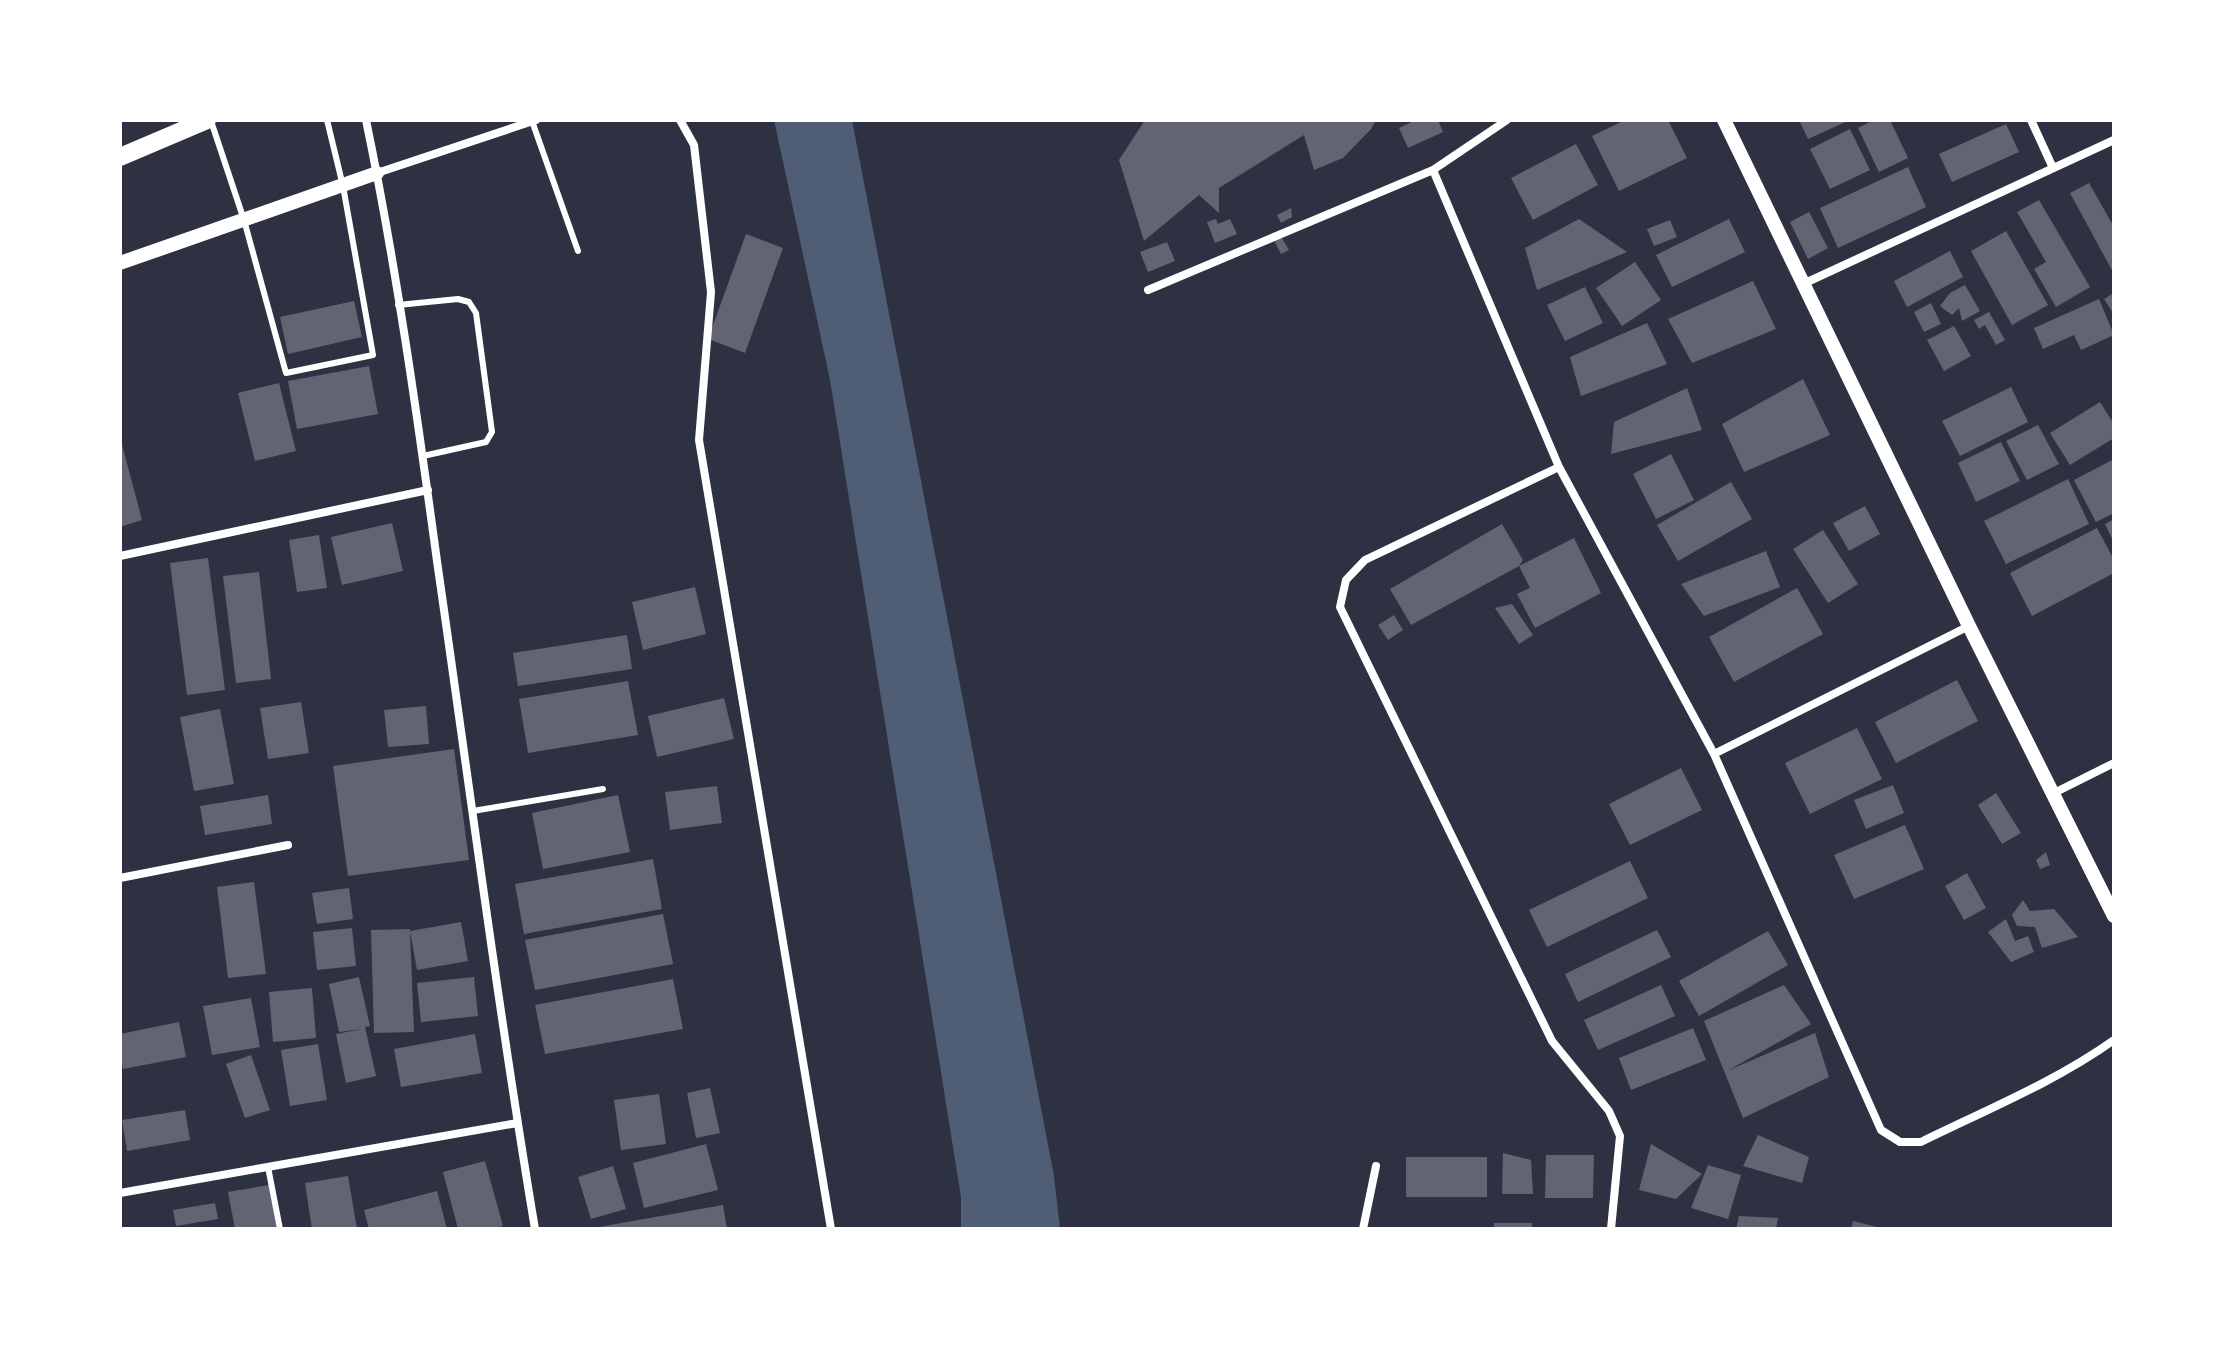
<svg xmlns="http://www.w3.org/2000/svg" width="2234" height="1349" font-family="'DejaVu Sans',sans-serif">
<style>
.water{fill:#4f5d75}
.building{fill:#626471}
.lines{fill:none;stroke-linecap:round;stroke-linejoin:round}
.service{stroke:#fff;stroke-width:6}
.minor{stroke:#fff;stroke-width:8}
.tertiary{stroke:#fff;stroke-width:14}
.trunk{stroke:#fff;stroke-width:18}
</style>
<rect width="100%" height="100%" fill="#2d3142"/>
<path class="water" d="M774,120H852L1054,1176L1060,1229H961V1197L830,380Z"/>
<path class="building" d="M1145,120H1376L1371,129L1343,158L1314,170L1304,135L1219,188V213L1199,195L1144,241L1119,160Z
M1416,120H1438L1443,132L1408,148L1399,128Z
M1625,120H1668L1687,158L1619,191L1592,136Z
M1799,120H1850L1808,139Z
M1874,120H1890L1908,158L1879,172L1858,128Z
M2006,124L2019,152L1952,182L1939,154Z
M1850,129L1870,170L1830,189L1810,149Z
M1576,144L1598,185L1533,220L1511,178Z
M1908,167L1926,207L1838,248L1820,208Z
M2089,183L2114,227V274L2070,193Z
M2039,200L2090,287L2056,307L2034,269L2046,262L2017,212Z
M1291,208L1292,217L1281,223L1277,215Z
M1809,212L1828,248L1808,259L1790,222Z
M1216,219L1218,224L1230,219L1237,234L1215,243L1207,222Z
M1579,219L1627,252L1537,290L1525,248Z
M1729,219L1745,252L1672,287L1656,255Z
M1670,220L1677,237L1654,246L1647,229Z
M2006,231L2048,305L2012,325L1971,251Z
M746,234L783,248L745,353L708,339Z
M1280,235L1289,250L1281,254L1273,238Z
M1167,242L1175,261L1148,272L1140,252Z
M1950,251L1963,277L1907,307L1894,281Z
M1635,262L1661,300L1622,326L1596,288Z
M1753,281L1776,329L1692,363L1668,319Z
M1965,285L1980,311L1962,321L1959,308L1952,315L1940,306L1950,293Z
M1585,287L1603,323L1565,341L1547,305Z
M2114,293V315L2104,299Z
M2099,299L2114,335L2081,350L2074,335L2043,349L2034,328Z
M354,301L362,337L288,354L280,317Z
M1931,303L1941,324L1924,332L1914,312Z
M1989,312L2005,340L1996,345L1985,325L1979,329L1974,320Z
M1647,323L1667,364L1581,396L1570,357Z
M1954,326L1971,356L1944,371L1927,340Z
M369,366L378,414L297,429L288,381Z
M1803,379L1830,435L1744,472L1722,424Z
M279,383L296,451L255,461L238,393Z
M2011,387L2028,422L1960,456L1942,421Z
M1687,388L1702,430L1611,454L1614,422Z
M2100,402L2114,424V438L2070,465L2050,433Z
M2038,425L2059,464L2027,480L2006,441Z
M120,437L142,520L120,527Z
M2001,442L2020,481L1976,502L1958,463Z
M1671,454L1694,500L1656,519L1633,474Z
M2114,459V513L2096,522L2074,480Z
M2068,479L2089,524L2006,564L1984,521Z
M1731,482L1752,519L1678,561L1657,525Z
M1865,506L1880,534L1849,551L1833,523Z
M2114,519V543L2105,524Z
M392,523L403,571L342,585L331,537Z
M1502,524L1523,560L1519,566L1411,625L1390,589Z
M2097,528L2114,560V573L2032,616L2010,573Z
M1823,530L1858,584L1828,603L1793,549Z
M319,535L327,588L297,592L289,540Z
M1574,538L1601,593L1535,628L1517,594L1530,588L1519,566Z
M1766,551L1780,587L1704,616L1681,584Z
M208,558L225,690L187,695L170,563Z
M259,572L271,679L236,683L223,576Z
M695,587L706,634L643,650L632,602Z
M1797,588L1823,634L1734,682L1709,637Z
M1512,604L1533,635L1519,644L1495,608Z
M1394,615L1403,630L1388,640L1378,625Z
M627,635L632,669L518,686L513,653Z
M1957,680L1978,721L1896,763L1875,722Z
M628,681L638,735L528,753L519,699Z
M724,698L734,739L657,757L648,716Z
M301,702L309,753L268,759L260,708Z
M426,706L429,744L388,747L384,710Z
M220,709L234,784L194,791L180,717Z
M1857,728L1882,779L1810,814L1785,763Z
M454,749L469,860L348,876L333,766Z
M1681,768L1702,810L1630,845L1609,804Z
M1893,785L1904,813L1866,829L1854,800Z
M717,786L722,823L670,830L665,792Z
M1996,793L2021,833L2002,844L1978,805Z
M268,795L272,824L205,835L200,806Z
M618,795L630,852L543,869L532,813Z
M1905,825L1924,869L1854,899L1834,855Z
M2046,852L2050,865L2040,869L2036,860Z
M653,859L662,909L524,934L515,884Z
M1630,861L1648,898L1547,947L1529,910Z
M1967,873L1986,908L1964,920L1945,886Z
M254,882L266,974L228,978L217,887Z
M349,888L353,919L317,924L312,893Z
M2023,900L2030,911L2054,909L2078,937L2042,948L2035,927L2017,926L2012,915Z
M663,914L673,964L535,990L525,940Z
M2006,919L2015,941L2028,936L2034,952L2011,962L1988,932Z
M461,922L468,961L417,970L410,931L414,1032L374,1033L371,930L410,929V931Z
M352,928L356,966L317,970L313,932Z
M1657,930L1671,957L1578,1002L1565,974Z
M1768,931L1788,965L1699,1016L1679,981Z
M359,977L370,1026L365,1027L376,1076L346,1083L336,1034L362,1029L339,1032L329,984Z
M474,977L478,1016L421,1022L417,983Z
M673,979L683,1029L545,1054L535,1005Z
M1661,985L1675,1016L1598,1050L1584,1020Z
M1784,985L1811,1024L1727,1071L1815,1033L1829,1077L1743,1118L1704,1021Z
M312,988L316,1038L273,1042L269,992Z
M251,998L260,1047L212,1055L203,1006Z
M179,1022L186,1057L123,1069L120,1055V1034Z
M1693,1028L1706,1060L1631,1090L1619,1058Z
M475,1034L482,1073L401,1087L394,1049Z
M318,1044L327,1100L290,1106L281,1050Z
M251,1055L270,1110L245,1118L226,1064Z
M710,1088L720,1133L696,1138L687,1093Z
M659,1094L666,1144L621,1150L614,1100Z
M185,1110L190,1140L127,1151L122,1120Z
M1758,1135L1809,1157L1802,1183L1743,1166Z
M706,1144L718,1190L644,1208L633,1163Z
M1651,1144L1702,1174L1676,1199L1639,1190Z
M1503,1153L1531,1160L1533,1194H1502Z
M1546,1155H1594L1593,1198H1545Z
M1406,1157H1487V1197H1406Z
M485,1161L503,1226L491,1229H458L443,1172Z
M1708,1165L1741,1175L1728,1219L1691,1208Z
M613,1166L626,1209L591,1219L578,1177Z
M348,1176L357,1229H312L305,1183Z
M269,1185L277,1229H235L228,1192Z
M437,1191L447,1229H369L364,1210Z
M215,1203L218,1219L176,1226L173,1210Z
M723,1205L727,1229H599V1227Z
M1739,1216L1778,1218L1776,1229H1736Z
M1853,1221L1881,1228L1880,1229H1851Z
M1494,1223H1532V1229H1494Z"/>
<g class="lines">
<path class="service" d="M211,121L244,220L286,373L373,355L343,186L327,120
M532,121L578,251
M398,305L458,299L469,302L476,313L492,432L486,442L423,456
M473,811L603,789
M268,1167L280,1229"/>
<path class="minor" d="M366,120C396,265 417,414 437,561C469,783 498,1007 535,1229
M680,120L694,145L711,292L699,440L831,1229
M2031,120L2053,168
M1433,170L1559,467L1714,754L1881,1130L1900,1142H1921C1986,1110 2055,1082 2114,1040
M377,173L536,120
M1803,284L2114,140
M1148,290L1433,170L1507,120
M1559,467L1365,560L1346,580L1340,607L1552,1041L1609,1111L1620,1136L1611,1229
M120,556L428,490
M1714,754L1969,626
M2052,794L2114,763
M120,878L288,845
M120,1193L517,1123
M1363,1229L1376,1166"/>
<path class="tertiary" d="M1724,120L1969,626L2114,916
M120,263L377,173"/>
<path class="trunk" d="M120,157L207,120"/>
</g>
<rect width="2234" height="1349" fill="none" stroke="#ffffff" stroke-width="244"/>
</svg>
